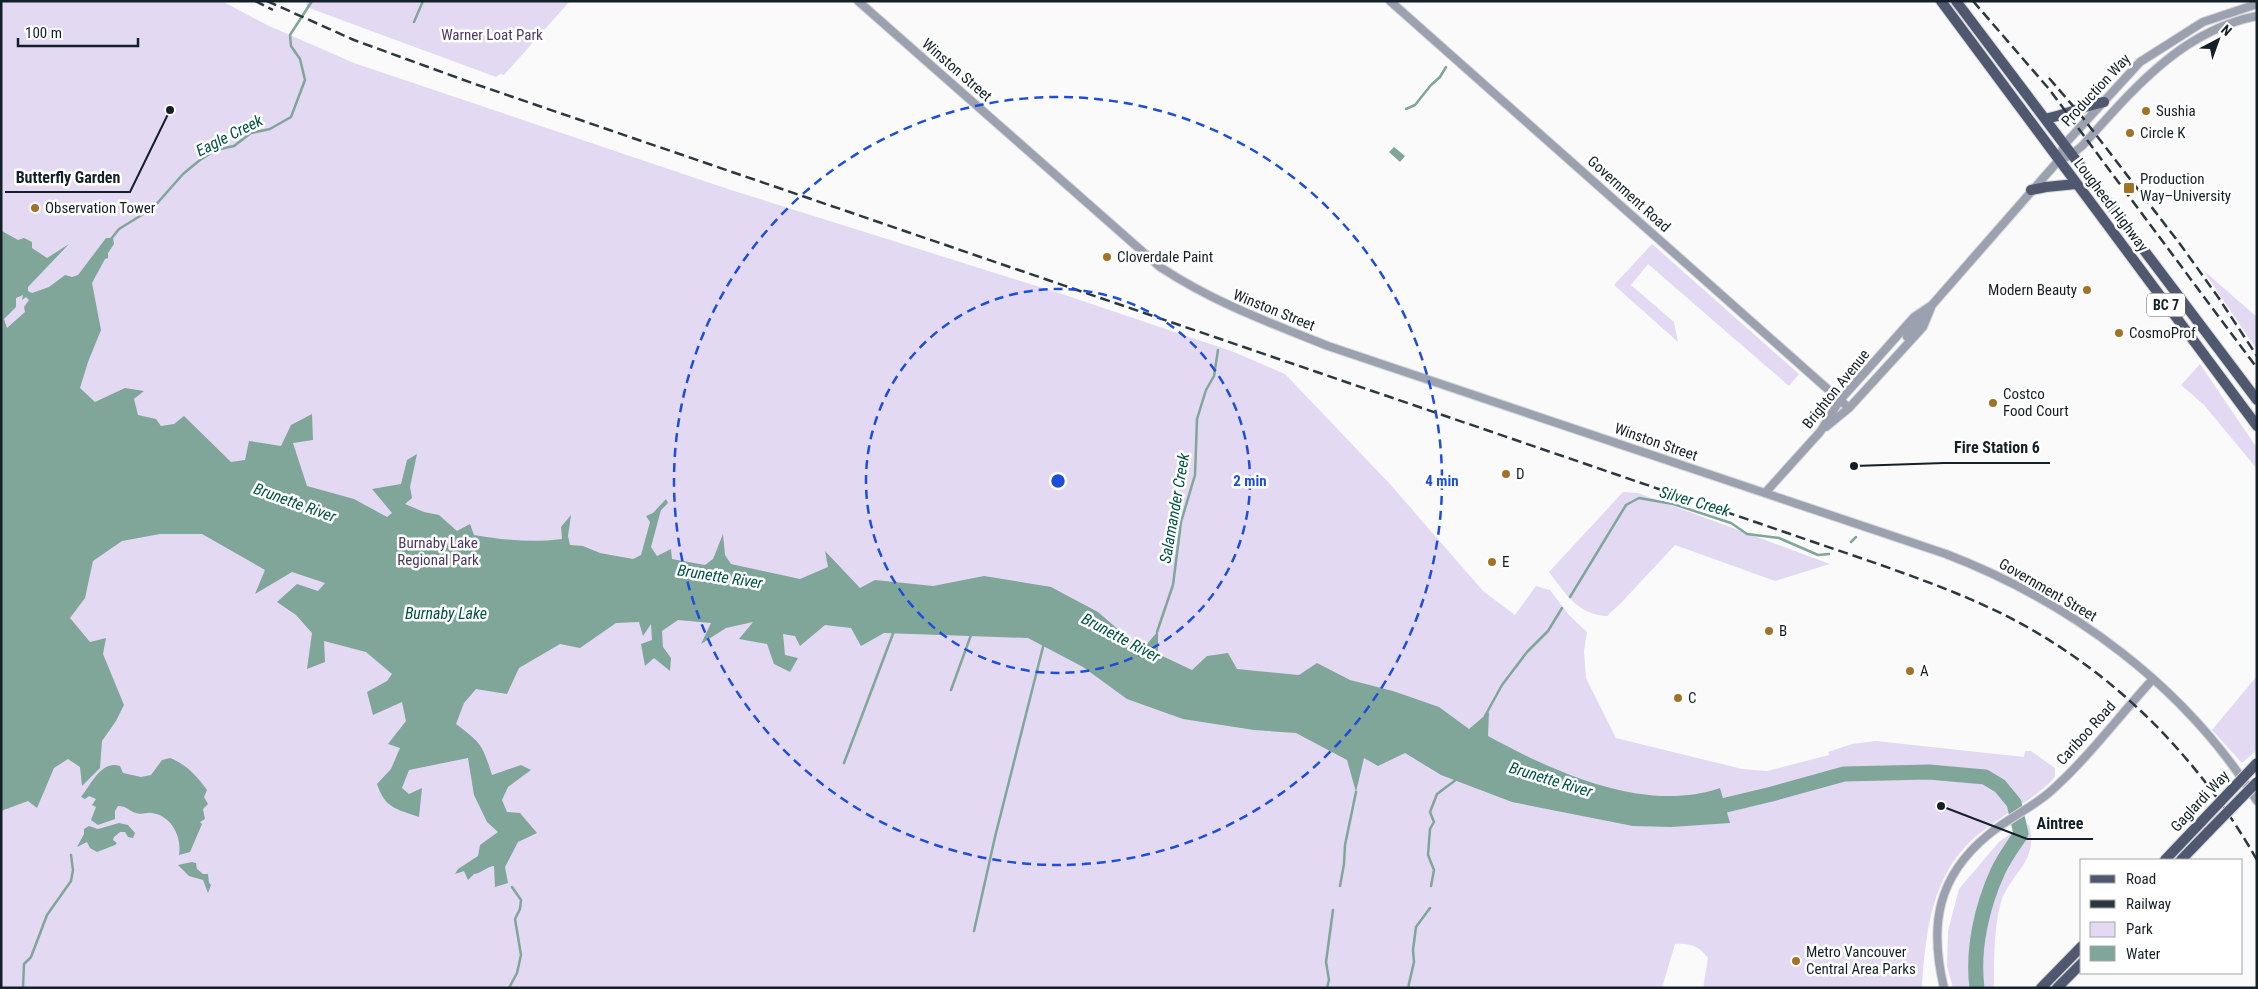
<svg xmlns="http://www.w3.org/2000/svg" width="2258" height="989" font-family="'Roboto Condensed',sans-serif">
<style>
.green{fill:#e3d9f3}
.water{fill:#7fa699;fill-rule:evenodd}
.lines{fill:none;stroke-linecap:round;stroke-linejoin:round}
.stream{stroke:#7fa699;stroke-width:2.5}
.river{stroke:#7fa699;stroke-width:15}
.minor-casing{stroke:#d5d7d8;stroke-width:10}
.major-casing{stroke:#d5d7d8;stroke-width:12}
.minor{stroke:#9ca1af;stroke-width:8}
.major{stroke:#505870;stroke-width:10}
.rail{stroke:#2c383f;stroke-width:2.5;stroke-dasharray:10 5;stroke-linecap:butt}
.major-bridge-casing{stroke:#d5d7d8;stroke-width:12;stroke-linecap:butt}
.major-bridge{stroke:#505870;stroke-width:10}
.ring{fill:none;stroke:#1d4ed8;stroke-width:2.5;stroke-dasharray:9 6}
.poi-dot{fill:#a27226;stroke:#fff;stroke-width:2}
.labels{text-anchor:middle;stroke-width:5;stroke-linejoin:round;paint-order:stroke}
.shield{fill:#fff;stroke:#5a6368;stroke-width:1}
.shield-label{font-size:14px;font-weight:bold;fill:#132028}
.park-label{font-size:15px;fill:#4c3864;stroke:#fff}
.street-label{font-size:15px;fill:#132028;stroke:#fff}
.poi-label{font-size:15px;fill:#132028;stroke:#fff;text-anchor:start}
.water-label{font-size:16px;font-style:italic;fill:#005241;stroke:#fff}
.centre{fill:#1d4ed8;stroke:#fff;stroke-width:2.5}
.ring-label{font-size:15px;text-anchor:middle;font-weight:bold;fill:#1d4ed8;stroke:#fff;stroke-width:5;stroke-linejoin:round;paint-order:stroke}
.leader{fill:none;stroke:#132028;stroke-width:2}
.callout-dot{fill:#132028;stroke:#fff;stroke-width:2}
.callout-label{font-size:16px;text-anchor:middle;font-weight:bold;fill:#132028;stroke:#fff;stroke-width:5;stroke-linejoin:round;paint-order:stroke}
</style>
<rect width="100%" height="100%" fill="#fafafa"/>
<path class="green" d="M1,1H222L267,25L354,63L731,190L1062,294L1234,352L1285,374L1389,483L1483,591L1515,615L1536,586L1550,590L1569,615L1587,632L1584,651L1586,678L1616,738L1742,769L1767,771L1829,755L1828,752L1852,744L1876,741L2024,757L2025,751H2031L2055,768V777C2040,795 2008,812 1988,827C1933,865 1926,926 1922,988H1703L1708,958C1699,946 1690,943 1675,944L1662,988H1Z
M308,1H570L504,75L500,74L496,77L309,8L306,4Z
M1652,244L1799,374L1789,386L1648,264L1631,285L1674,322L1678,342L1614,285Z
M2203,270L2257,317V350Z
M2200,364L2257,448V469L2204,405L2181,385Z
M1623,492L1638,493L1830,564L1775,581L1675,545L1621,603L1607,616C1578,615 1565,593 1549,572Z
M2257,676V750L2242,763L2212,730Z
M2025,823L2029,825C2039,862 2011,872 2001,902C1994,926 1994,962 1994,988H1953L1947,966L1948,931L1959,889L1999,842Z"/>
<path class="water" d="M1394,147L1405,156L1400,162L1389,152Z
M1,226L2,231L18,240L24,238L32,242V248L47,258L69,244L28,287V291L32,293L49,287L65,275L72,277L78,275L106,238H113L114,244L108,253V258L105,259L92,283L101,330L88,362L80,388L95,402L125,388L144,391L134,399L138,415L156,419L161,426L174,424L184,416L231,462L245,460L249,441L281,446L291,425L312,414L313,440L293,443L307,486L354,499L387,517L392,513L372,489L401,484L407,460L417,454L410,487L412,498L405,504L424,512L439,515L457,531L470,524L474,535C504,540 532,543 562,539L561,527L571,515L568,536L570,545L583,546L600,553L633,559L641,555L650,522L646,516L653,513L666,499L668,503L661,510L651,547L657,556L671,549L672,559L705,565L713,559L723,534L725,555L731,564L800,579L828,567L825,551L860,588L875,580L933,586L984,576L1051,587L1098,612L1142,650L1158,631V654L1192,670L1207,656L1228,653L1237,669L1299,675L1317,663L1350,680L1393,691L1439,707L1469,729L1489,712L1488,736C1554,772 1645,814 1720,788L1730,823L1671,827L1633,826L1512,802L1441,775L1405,753L1378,766L1364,758L1356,792L1347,760L1296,733L1254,730L1183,719L1127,699L1083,667L1028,638L884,633L861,646L851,628L825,625L800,646L795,636L783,634L785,655L798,658L790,672L774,664L767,644L739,639L753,622L726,628L701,644L711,623L678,620L662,631L663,647L671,658L670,671L654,658L645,666L641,644L652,640L651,624L643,636L639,622L616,623L580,648L560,644L519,668L507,694L476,689L464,703L456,724C482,744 482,744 492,775L521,765L531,770L508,787L502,800L507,812L520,813L537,833L518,842L505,867L508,883L495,887L494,866C486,867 482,873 474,874L468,880L464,871L455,874L458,869L478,856L480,845L498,832L487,822L474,795L468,758L409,770L402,788L409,794L422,788L419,817C396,809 385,808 377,784L391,769L400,748L388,744L406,721L402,702L373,715L367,692L387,681L392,674L366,652L324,641L325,662L307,669L312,633L296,615L277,602L297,584L318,591L325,583L292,572L255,594L265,570L202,534H160L122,541L93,561L85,598L70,618L90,642L106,638L103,654L124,705L116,721L102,741L100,768L82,786L80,767L68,759L54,768L37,808L28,801L1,811ZM23,295L22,300L26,297L29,300L24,307L25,312L7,328L4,319L16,307V298Z
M170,758C186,764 197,776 207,790L204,797L208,804L203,809L205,819L200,822L202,824L190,852L179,855C182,837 172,816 152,813C147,812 141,815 136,813C129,811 127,806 118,806L115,811V819L98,825L91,820L96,807L92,805L96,799L89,796L85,799L81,797C91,785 101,760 120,766L123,773L141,777L151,775L162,760Z
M119,823L128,825L135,833L133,838L128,837L125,832H120L114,837L113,840L117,843L115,845L97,852L90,848L87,842L77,847L84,834V829L89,826L98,829Z
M192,862L196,863L197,869L203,874H208L209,883L211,885L208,893L203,880L189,876L178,865Z"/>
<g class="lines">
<path class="stream" d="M414,22L423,1
M1406,109L1415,105L1431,85L1440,77L1446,67
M111,239L119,229L153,208L183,174L200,160L216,150L234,146L251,133L270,129L291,117L305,80L300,59L291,46L290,35L312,1
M1851,542L1856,537
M1570,597L1626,505L1639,498L1673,504L1731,523L1747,534L1779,538L1818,555L1829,554
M1157,632L1173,585L1181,522L1195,475L1197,419L1206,390L1214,376L1218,350
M951,690L971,635
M1485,716L1502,685L1527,652L1548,631L1562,608
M844,763L894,631
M1340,886L1344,864L1345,845L1356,792
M1431,886L1434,870L1428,855L1430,829L1434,822L1430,812L1437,794L1457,779
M974,931L995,837L1044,643
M23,988L24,964L31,957L47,915L71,881L73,870L71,855
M509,988L517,973L521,955L515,919L520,909L521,900L512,887
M1327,988L1329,980L1326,962L1333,910
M1408,988L1414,962L1413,950L1416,927L1430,908"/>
<path class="river" d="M1705,810L1772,794L1844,774L1929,772L1985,777L2000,786L2014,803L2021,834C2013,846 2004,858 1998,871C1982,906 1972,949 1977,988"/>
<defs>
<path id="minor" d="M858,1L1160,267C1215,303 1268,322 1328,346L1946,554C2071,602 2185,686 2257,801
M1390,1L1849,408
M2059,160L2064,145L2140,62L2203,22L2257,4
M1907,337L1924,317
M1826,427L1849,408L1923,327L1932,305
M1765,493L1820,432L1840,400L1867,370L1914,317L1932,305L2059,160L2071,155L2082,146C2132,91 2180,31 2257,16
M1944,988C1929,925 1937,877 1988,835C2008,818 2032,808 2051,791C2088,758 2119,716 2153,679"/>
<path id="major" d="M1941,1L2257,426
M1956,1L2257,400
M2045,119C2065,115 2084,106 2104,102
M2031,190L2046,187L2076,184
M2165,860L2202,821
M2181,860L2209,831
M2041,988L2082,946
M2057,988L2082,963"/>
</defs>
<use href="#minor" class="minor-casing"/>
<use href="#major" class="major-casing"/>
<use href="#minor" class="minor"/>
<use href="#major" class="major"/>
<path class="rail" d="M255,1L273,10
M267,1L354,40L472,83L1878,564C1926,581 1973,598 2018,622C2120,677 2200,760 2257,860
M1973,1L2049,89L2257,368
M2049,78L2080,114L2180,244L2218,297L2257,356"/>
<defs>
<path id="major-bridge" d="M2202,821L2257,763
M2209,831L2257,782"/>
</defs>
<use href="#major-bridge" class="major-bridge-casing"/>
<use href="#major-bridge" class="major-bridge"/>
</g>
<g class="ring">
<circle cx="1058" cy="481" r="192"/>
<circle cx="1058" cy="481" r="384"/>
</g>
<g class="poi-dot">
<circle cx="2146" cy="111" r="5"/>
<circle cx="2130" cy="133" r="5"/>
<rect x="2123" y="182" width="12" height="12" rx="2.5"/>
<circle cx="35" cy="208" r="5"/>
<circle cx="1107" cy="257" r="5"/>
<circle cx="2087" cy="290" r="5"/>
<circle cx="2119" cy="333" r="5"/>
<circle cx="1993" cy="403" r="5"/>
<circle cx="1506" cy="474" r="5"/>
<circle cx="1492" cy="562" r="5"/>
<circle cx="1769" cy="631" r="5"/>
<circle cx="1910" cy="671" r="5"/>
<circle cx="1678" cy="698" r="5"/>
<circle cx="1796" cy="961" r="5"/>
</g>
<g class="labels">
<rect class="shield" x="2147" y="293.5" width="38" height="23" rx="4"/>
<g class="shield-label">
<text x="2166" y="310">BC 7</text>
</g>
<g class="park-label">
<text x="492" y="40">Warner Loat Park</text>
<text x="438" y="548">Burnaby Lake<tspan x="438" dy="17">Regional Park</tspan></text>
</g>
<g class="street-label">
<text transform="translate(957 70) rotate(41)" y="5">Winston Street</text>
<text transform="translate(2096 90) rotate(-47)" y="5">Production Way</text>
<text transform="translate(1629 194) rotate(42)" y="5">Government Road</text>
<text transform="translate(2111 205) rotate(53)" y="5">Lougheed Highway</text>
<text transform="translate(1274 310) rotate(22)" y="5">Winston Street</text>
<text transform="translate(1836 389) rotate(-51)" y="5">Brighton Avenue</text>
<text transform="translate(1656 442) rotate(19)" y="5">Winston Street</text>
<text transform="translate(2048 590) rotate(30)" y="5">Government Street</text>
<text transform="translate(2086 733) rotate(-48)" y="5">Cariboo Road</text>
<text transform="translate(2200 801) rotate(-47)" y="5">Gaglardi Way</text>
</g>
<g class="poi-label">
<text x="2156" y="116">Sushia</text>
<text x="2140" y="138">Circle K</text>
<text x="2140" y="184">Production<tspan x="2140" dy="17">Way–University</tspan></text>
<text x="45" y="213">Observation Tower</text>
<text x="1117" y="262">Cloverdale Paint</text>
<text x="2077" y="295" text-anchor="end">Modern Beauty</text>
<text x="2129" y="338">CosmoProf</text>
<text x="2003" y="399">Costco<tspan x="2003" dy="17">Food Court</tspan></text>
<text x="1516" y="479">D</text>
<text x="1502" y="567">E</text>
<text x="1779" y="636">B</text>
<text x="1920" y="676">A</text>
<text x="1688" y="703">C</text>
<text x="1806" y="957">Metro Vancouver<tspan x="1806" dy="17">Central Area Parks</tspan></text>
</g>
<g class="water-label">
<text transform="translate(229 135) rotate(-27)" y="6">Eagle Creek</text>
<text transform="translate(1695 501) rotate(16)" y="6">Silver Creek</text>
<text transform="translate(295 502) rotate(20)" y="6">Brunette River</text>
<text transform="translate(1174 508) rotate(-80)" y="6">Salamander Creek</text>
<text transform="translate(720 576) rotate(9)" y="6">Brunette River</text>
<text x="446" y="619">Burnaby Lake</text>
<text transform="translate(1121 637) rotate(28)" y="6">Brunette River</text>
<text transform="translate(1551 779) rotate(17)" y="6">Brunette River</text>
</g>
</g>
<circle cx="1058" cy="481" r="8" class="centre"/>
<g class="ring-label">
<text x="1250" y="486">2 min</text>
<text x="1442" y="486">4 min</text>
</g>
<path class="leader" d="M170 110L130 192H5M1854 466L1944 463H2050M1941 806L2027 839H2093"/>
<g class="callout-dot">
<circle cx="170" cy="110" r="5"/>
<circle cx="1854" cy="466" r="5"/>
<circle cx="1941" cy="806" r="5"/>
</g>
<g class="callout-label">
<text x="68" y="183">Butterfly Garden</text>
<text x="1997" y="453">Fire Station 6</text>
<text x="2060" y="829">Aintree</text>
</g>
<rect width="2258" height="989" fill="none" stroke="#132028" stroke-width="5"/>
<rect x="2080" y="859" width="162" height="115" fill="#ffffff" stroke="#a1a6a9"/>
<rect x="2090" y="875" width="25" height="8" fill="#505870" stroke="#a1a6a9"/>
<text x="2126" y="884" font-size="15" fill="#132028">Road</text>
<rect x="2090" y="900" width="25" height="8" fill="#2c383f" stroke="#a1a6a9"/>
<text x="2126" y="909" font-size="15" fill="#132028">Railway</text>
<rect x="2090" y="922" width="25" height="15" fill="#e3d9f3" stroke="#a1a6a9"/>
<text x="2126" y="934" font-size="15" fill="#132028">Park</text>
<rect x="2090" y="946" width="25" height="15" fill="#7fa699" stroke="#a1a6a9"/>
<text x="2126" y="959" font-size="15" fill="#132028">Water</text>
<g transform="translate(2218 40) rotate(41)" stroke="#ffffff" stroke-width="4" paint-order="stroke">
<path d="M0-4L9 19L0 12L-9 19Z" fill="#132028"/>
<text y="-8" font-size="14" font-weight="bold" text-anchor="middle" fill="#132028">N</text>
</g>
<path d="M18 38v8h120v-8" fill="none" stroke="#132028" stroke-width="2.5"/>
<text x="25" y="38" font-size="15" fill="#132028" stroke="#ffffff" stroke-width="4" paint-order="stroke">100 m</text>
</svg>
